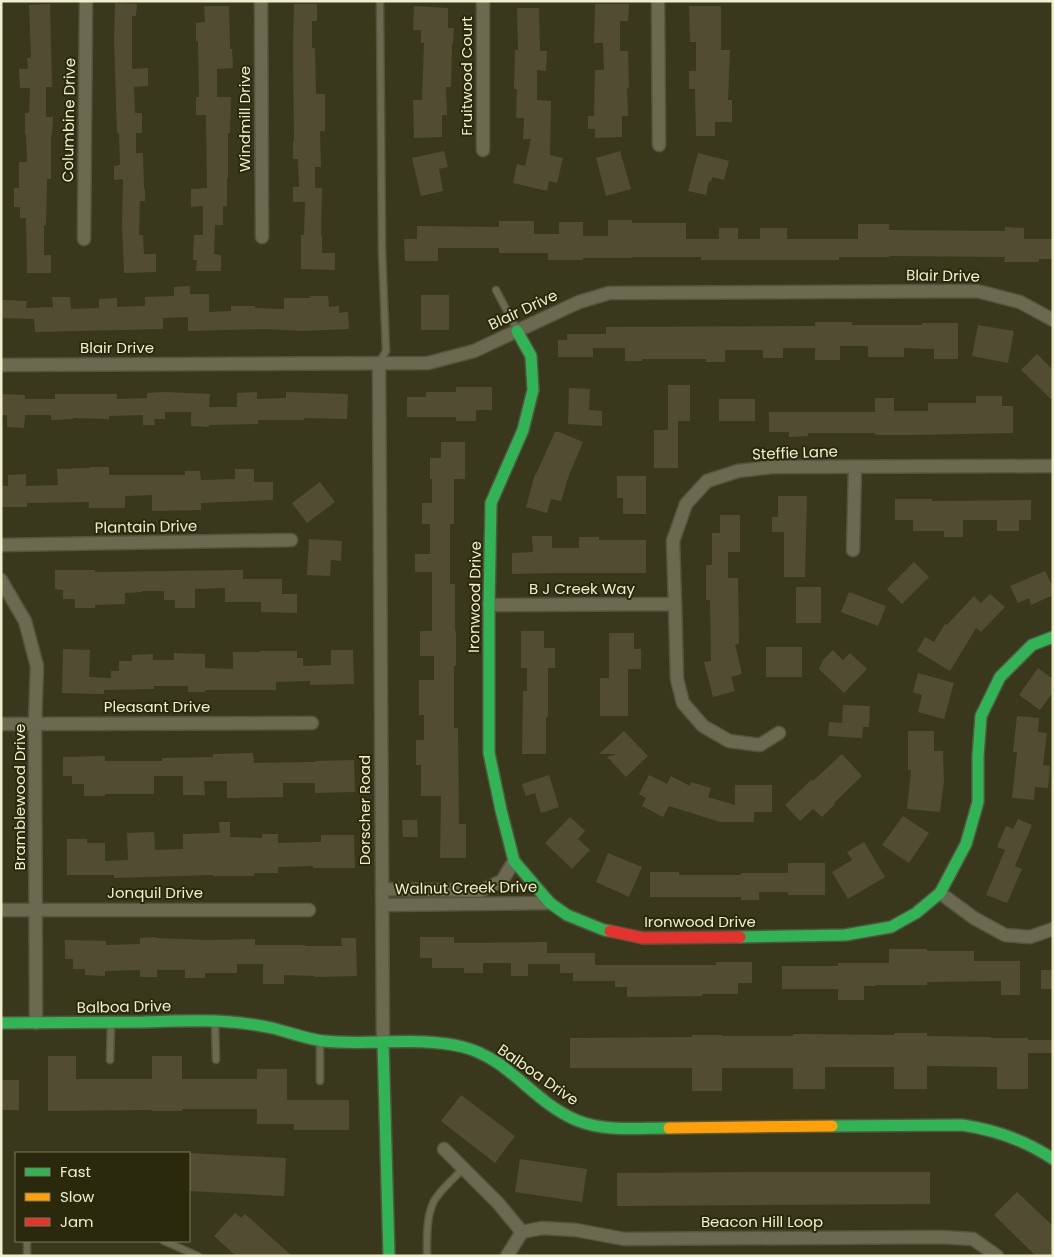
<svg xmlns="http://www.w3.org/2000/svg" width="1054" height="1257" font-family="Poppins,sans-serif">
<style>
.building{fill:#524d32}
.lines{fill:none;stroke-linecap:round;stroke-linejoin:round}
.lane-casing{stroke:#55553e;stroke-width:9}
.street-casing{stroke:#55553e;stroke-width:15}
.fast-casing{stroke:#55553e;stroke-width:14}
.slow-casing{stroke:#55553e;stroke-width:14}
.jam-casing{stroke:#55553e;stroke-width:14}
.lane{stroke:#6b6a51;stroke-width:6}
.street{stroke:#6b6a51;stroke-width:12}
.fast{stroke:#30b455;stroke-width:11}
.slow{stroke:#ff9f0a;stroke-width:11}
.jam{stroke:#e5322d;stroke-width:11}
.labels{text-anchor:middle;stroke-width:4;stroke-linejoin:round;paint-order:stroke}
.street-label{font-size:15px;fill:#efeecd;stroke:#2a290d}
</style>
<rect width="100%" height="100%" fill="#39381c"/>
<path class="building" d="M115,3L137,4L136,16H132V69L148,68V86L134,87L135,113H142V133H136V153H143L144,189H145V201H140L139,235H143L144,254H156V272L124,273L122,224L123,179L114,180V166L120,165L119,133H117L114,39Z
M50,4L52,87H46V117H53L52,135H51V179H47L46,225H44V255H51V273H27L26,218H20V207H14V188H19V162H27L26,134H25V113H29L30,88H20L19,69H28L27,58H31L29,5Z
M294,4H317V21H312V48H315L316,94H325V131H320L321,167H315V188H322L321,235H322V253H335V270L301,269V235H304L305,202H293V187H299L298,159H293V141H294L293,49Z
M595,4H629L628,21H620V51H628L629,88H627L628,116H622V137L595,138V129H588V116H594L595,70H604L603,43H594Z
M204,6H229L230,49H232L233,68L217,69V97H231L230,133H228V178H227V206H223V225H215L214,254L221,255V271H196L197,260H193L194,235H203V206L191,207V189L207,188L206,115H196V97H199L198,41H196V23L205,22Z
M414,6L448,8V28H454L453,44H452L451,87H446L447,115H442V137L414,138L413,100H422L424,43H421V30H413Z
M689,6H721V50H730L728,100H732V122H715V136H696L695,89H689V71H696V42H690Z
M517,8H539L540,51H547L546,71L537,70V100L551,101L550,155L563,158L557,183L549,181L547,191L513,183L517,164L525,166L531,139H523L524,118H516L517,89H514L515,50H518Z
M444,151L448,167L439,169L443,191L421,196L412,158Z
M620,151L631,189L606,196L596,158Z
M698,153L729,161L724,180L712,177L711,182L709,181L706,195L688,191Z
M608,220H632V223H686V239H719V228H738V239H760V228H787V239H858V224H889V230L1005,231V227L1024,228V239H1053V259H1039V262H1004L1005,257L889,256V257H839V260H701V257H632V258H583V260H548V253H499V248H438V261H405L404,239H417V226L499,227V221H534V234H559V222H583V236H608Z
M190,286V294H209V312L231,311V306H255V308L284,309V298H310V296H328L329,307L339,306V313L348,312L349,329L302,331L266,329L188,331V317L163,318V329L35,332L34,319L1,318V300L27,301L26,308L53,307L52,297H70L71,309L99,308V299L117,298V307L145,306V297L174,296V287Z
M421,295H449V330H421Z
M815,322H852V325H922V323H958V359H934V349L904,348V357H868V346H840V360H815V348H783V358H763V350H725V362H706V359H642V361H625V348H593V357H558V340H567V334H606V327L815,326Z
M978,325L1014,331L1008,363L972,356Z
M1037,354L1053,370V401L1021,370Z
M668,385H690V421H678V468H654V430H668Z
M456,387H492V410H476V421H456V417H407V397H426V392H456Z
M569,388L590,389L589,410L602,411V426L568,424Z
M165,392L210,394L209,407H237V393L257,392V399L286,398V392L348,394L347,419L304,418V420H258V424L209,425V427L191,426V412H165V419H154L155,425H143V415L109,416V419L73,418V419L51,420V415H25L24,428L7,427V415H1V394L25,395V399H55V394H117V399L147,398V393Z
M976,396H1002V406H1013V433L912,435H875V433H808V436L789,437V432H769V412H875V398H894V411H928V403H976Z
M719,399H755V421H719Z
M555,432H559L583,442L569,475L561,501L551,499L547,513L526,507L535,474H536Z
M441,442H465V479H454V524H450V584H455V631H456V666H454V728H458L459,824H466V858H440L441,796H421V765H416V740H424V715H419V680H434V656H420V631H432V572H415V554H430V524H422V503H432V479H430V458H441Z
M90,467H109V475H185V471H200L201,480L235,479V469H254V482H273V500L201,503V510L152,511V495L125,496V508H89V502L27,503V507H1V486H8V475L26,474V486L58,485L57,469L90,468Z
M617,476H646V514H623V498H617Z
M320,482L335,502L307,523L292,503Z
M778,496H807L805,577H784V532H772V517H778Z
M895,499H932V501L1031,500V520H1019V531H997V520H963V537H944V531H913V520H895Z
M720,515H740V552H728V578H738L739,644H735L742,674L731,677L735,691L713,697L704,662L711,661L710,600H706V565H712V533H720Z
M532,536H552V548H579V537H599V540H646V573H552L512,574V553L533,552Z
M309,539L342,541L341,561L331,560L330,576L307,575Z
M914,562L929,577L902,604L887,589Z
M55,570H95V572L243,570V579H282V594H297V613L261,612V602H225V588L195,589V608H175V600H164V591H142V592L125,593V604L95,605V608H75V599H63V590L55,589Z
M1045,571L1053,587V595L1031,605L1029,598L1018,603L1010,586Z
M796,587H821V623H796Z
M849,592L886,606L878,626L841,612Z
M990,594L1005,607L981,632L976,628L950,671L917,651L925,637L934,642L945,624L947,625L974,596L981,603Z
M521,631H544V648H555V668H548V717H546V754H522L523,691H527V668H521Z
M609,633H634V649H641V669H628V716H600V678H609Z
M766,647H802V677H766Z
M63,649L90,650L89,677L111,678V671H119V661H132V655L153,654V660H174V653L205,654V668L233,669V652H260V651H297V658H303V666L331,665V650H353L354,684L310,685V681L276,682V690H205V692H188V686H154V689L104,690V694L62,693Z
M833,650L843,660L850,653L867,669L844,693L819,669L823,660Z
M1038,668L1053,679V692L1040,710L1019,695Z
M918,673L954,683L944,719L918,712L922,695L913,692Z
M843,705L870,706L869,727H863L862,738L828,736L829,722L842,723Z
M1017,716L1039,718L1038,732L1047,733L1043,765L1050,766L1048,788L1035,787L1034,800L1012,798L1017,752H1013Z
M624,731L648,756L626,777L607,757L617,754H599Z
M908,731H934V751H943L944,781L940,812L907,809L911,770H908Z
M253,753L254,763L315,762V761L354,760L355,792L315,793V783H283V797L227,798V781H204L205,795H183V776H154V794H105V796H84V784H72V776H63V757L105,756V761H162V758L213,757V754Z
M842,754L862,776L834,803L835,804L822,817L813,809L800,821L785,805L811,780L813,781Z
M549,775L559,807L541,813L535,793L526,796L522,784Z
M649,775L667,784L671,776L690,786L691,782L711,788L708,797L735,805V785H772V812H754V822H720L669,806L663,817L642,806L646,798L639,794Z
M903,816L929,833L909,863L882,845Z
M570,817L585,831L578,839L590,850L572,869L545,843Z
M1018,819L1032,825L1015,866L1022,869L1007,903L986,895L1005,850L997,847L1006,826L1013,829Z
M402,820H417L418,837H403Z
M219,822H230V837L262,838V834H278V843L321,842V835H354L355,868H313V866L278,867V873H254V876H213V875L114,878V875H67V839H87V843H105V861L128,860L127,833L154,832L155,850L183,849V834L220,833Z
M864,842L885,877L848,899L832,872L852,860L847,852Z
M608,853L642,867L629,897L596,882Z
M788,863H825V895H788V892H759V900H741V897H650V872H679V875H741V873H788Z
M156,937V938L206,940L255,939V945H305V946H342L341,938H356L357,976L315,977V976L284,975V984H263V964H237V973H205V978H185V970H157V977H140V970L105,971V976L85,975V969H73V959H65V940L106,941V945L140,944V938Z
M420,937H454V943L547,942V953H595V965H716V962H752V983H738V994H702V996L627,997V987H615V981H573V973H560V964H528V976H511V963H483V973H464V968H432V958H420Z
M889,949H927V951H974V961H1020V995H1001V981L927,982V985H875V986H864V1000H838V989H782V966H838V963H889Z
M1041,970H1053V989H1041Z
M894,1033H927V1036L991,1037V1038H1028V1040H1053V1053H1028V1089H997V1067L927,1066V1089H894V1067H825V1089H793V1068H722V1091H692V1068H570V1038L692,1037V1035H722V1036H793V1034L894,1035Z
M48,1056H76V1079H152V1056H182V1079H257V1069H287V1100H349V1130H294V1124H257V1109H182V1111H152V1110L48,1111Z
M1,1080H19V1110H1Z
M461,1095L515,1136L495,1163L441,1121Z
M189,1153L286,1158L284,1196L189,1191Z
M520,1159L587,1169L582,1202L515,1192Z
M781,1172H930V1204L617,1206V1173Z
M1017,1192L1053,1226V1252L1049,1256H1036L994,1215Z
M235,1213L241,1218L245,1214L292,1256H236L214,1236Z"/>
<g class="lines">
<defs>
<path id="lane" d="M496,290L517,330
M379,363L386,351L382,251L380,1
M215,1022L216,1060
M110,1060L111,1023
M320,1081V1042
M164,1241L198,1256
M27,1256V1241
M427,1256C427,1238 426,1217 434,1201C441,1189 454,1179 463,1168"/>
<path id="street" d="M261,1L262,237
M658,1L659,145
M483,150V1
M84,239L86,1
M379,363L383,1042
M1,365L428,363L474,351L579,302L609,293L977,291L1020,302L1053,320
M1,545L291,540
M853,550L855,467
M1,580L25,621L37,666L35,724L36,1023
M489,605L675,604
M1,724L312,723
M779,733L760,745L729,741L703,726L683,703L677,679L675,604L673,541L686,504L707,481L738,471L772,467L1053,466
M382,889L480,891L502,881L514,861
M940,893L974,918L1005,935L1030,937L1053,929
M382,905L550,903
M1,910H309
M444,1149L498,1203L522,1232
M507,1256L522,1232L542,1228L576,1230L624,1239L941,1237L973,1239L997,1256"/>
<path id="fast" d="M517,331L531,356L533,390L523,430L491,503L489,605V753L501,810L514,861L550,903L567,915L604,930L610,931
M740,937L845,935L891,927L916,913L940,893L966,844L978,802V756L981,716L1000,677L1032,645L1053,637
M1,1023C49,1023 97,1022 144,1022C168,1021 192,1020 216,1021C235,1022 254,1024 272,1028C289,1032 306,1039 323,1041C369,1046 417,1036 463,1047C510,1059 532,1101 576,1120C604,1132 639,1128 669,1128
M383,1042L389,1256
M832,1126L962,1125C996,1130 1025,1140 1053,1159"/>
<path id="slow" d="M669,1128L832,1126"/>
<path id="jam" d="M610,931L643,938L740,937"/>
</defs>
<use href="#lane" class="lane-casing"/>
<use href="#street" class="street-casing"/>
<use href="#fast" class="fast-casing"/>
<use href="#slow" class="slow-casing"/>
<use href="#jam" class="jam-casing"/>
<use href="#lane" class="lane"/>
<use href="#street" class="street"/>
<use href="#fast" class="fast"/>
<use href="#slow" class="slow"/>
<use href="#jam" class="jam"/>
</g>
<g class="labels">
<g class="street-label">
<text transform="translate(467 76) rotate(-90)" y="5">Fruitwood Court</text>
<text transform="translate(245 119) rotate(-90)" y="5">Windmill Drive</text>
<text transform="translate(69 120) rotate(-89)" y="5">Columbine Drive</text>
<text transform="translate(943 276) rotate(1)" y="5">Blair Drive</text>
<text transform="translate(523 310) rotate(-25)" y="5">Blair Drive</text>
<text x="117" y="353">Blair Drive</text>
<text transform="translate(795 453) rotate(-2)" y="5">Steffie Lane</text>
<text transform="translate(146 527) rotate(-1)" y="5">Plantain Drive</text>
<text x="582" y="594">B J Creek Way</text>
<text transform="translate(475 597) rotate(-89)" y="5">Ironwood Drive</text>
<text x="157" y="712">Pleasant Drive</text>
<text transform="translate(20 797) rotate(-90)" y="5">Bramblewood Drive</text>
<text transform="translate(365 810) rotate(-90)" y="5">Dorscher Road</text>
<text transform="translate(466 888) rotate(-1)" y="5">Walnut Creek Drive</text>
<text x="155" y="898">Jonquil Drive</text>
<text x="700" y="927">Ironwood Drive</text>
<text transform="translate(124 1007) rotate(-1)" y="5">Balboa Drive</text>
<text transform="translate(538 1075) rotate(35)" y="5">Balboa Drive</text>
<text x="762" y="1227">Beacon Hill Loop</text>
</g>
</g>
<rect width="1054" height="1257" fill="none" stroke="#efeecd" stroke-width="5"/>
<rect x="15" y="1152" width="175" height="90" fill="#2a290d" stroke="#79785a"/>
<rect x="25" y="1168" width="25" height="8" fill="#30b455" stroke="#79785a"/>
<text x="60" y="1177" font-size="15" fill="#efeecd">Fast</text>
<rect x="25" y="1193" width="25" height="8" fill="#ff9f0a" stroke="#79785a"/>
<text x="60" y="1202" font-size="15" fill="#efeecd">Slow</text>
<rect x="25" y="1218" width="25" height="8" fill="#e5322d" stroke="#79785a"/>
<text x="60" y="1227" font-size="15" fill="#efeecd">Jam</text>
</svg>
